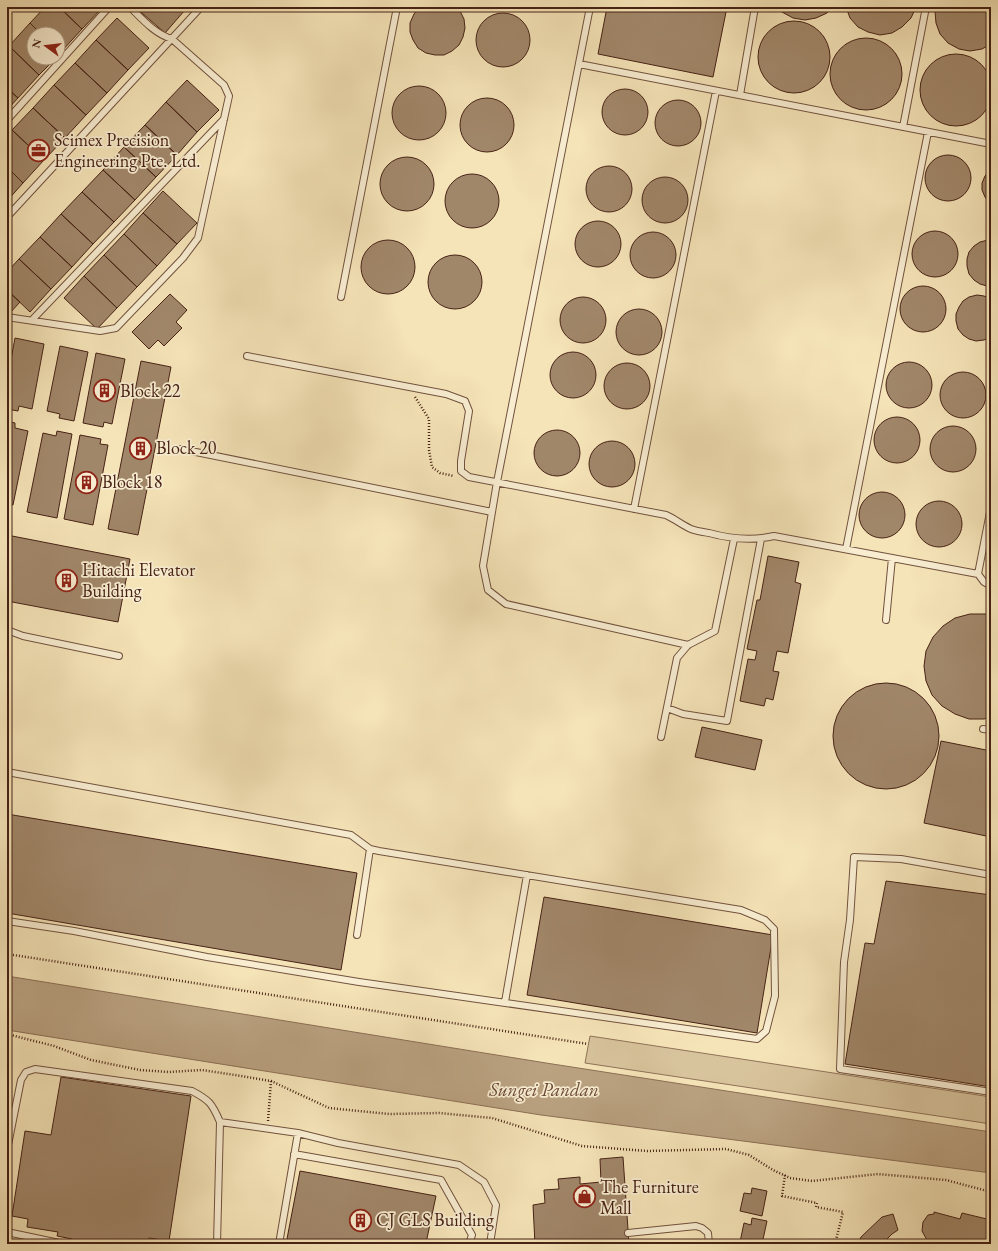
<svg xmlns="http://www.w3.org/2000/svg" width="998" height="1251" font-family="'EB Garamond',serif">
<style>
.green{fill:#d7c39c;stroke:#8f7258}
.water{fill:#baa281;stroke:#8c6f56}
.building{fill:#a1876a;stroke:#472215}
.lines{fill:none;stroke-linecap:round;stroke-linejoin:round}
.lane-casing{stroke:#72523e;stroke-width:8}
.path{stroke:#472215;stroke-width:2.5;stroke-dasharray:1 2;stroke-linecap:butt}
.lane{stroke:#f8edd1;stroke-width:6}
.labels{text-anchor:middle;stroke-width:3.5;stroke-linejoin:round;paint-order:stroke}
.poi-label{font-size:18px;fill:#472215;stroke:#f8edd1;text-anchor:start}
.water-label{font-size:19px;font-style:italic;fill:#6a4835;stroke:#f8edd1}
</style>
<rect width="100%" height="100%" fill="#f5e4b8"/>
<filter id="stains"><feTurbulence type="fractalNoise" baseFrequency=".005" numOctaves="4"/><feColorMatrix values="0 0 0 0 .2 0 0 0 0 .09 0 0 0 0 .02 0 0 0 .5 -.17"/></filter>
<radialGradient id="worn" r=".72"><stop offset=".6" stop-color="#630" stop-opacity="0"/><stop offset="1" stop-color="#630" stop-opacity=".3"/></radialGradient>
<path class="green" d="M590,1036L991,1097V1124L585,1063Z"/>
<path class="water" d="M7,976L546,1063L991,1132V1173L541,1115L7,1030Z"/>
<path class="building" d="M45,7H59L82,29L61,52L58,50V34H41L30,23Z
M59,7H103L82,29Z
M135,7H181L185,10L165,33Z
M419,7H456L460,11L464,19L465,28L463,37L459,45L452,51L444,55H435L426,53L418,48L413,40L410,32V23L414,14Z
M607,7H727L713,77L598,54Z
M778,7H832L827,13L816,18L805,20L793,18L782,12Z
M846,7H916L911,18L902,27L892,33L880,35L868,32L858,27L850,18Z
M936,7H991V44L982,49L970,51L959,49L948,43L940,34L936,23L935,11Z
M476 40a27 27 0 1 1 54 0a27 27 0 1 1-54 0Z
M117,18L149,48L128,70L96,40Z
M758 57a36 36 0 1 1 72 0a36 36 0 1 1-72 0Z
M30,23L41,34H34V58H56L39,75L9,46Z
M830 74a36 36 0 1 1 72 0a36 36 0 1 1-72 0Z
M96,40L128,70L107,93L75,63Z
M9,46L39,75L18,98L7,88V48Z
M920 90a36 36 0 1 1 72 0a36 36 0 1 1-72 0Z
M75,63L107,93L86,115L54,85Z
M187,80L219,110L197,132L166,102Z
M54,85L86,115L65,138L33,108Z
M392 113a27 27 0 1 1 54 0a27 27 0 1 1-54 0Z
M7,88L18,98L7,110Z
M602 112a23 23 0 1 1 46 0a23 23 0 1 1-46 0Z
M460 125a27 27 0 1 1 54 0a27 27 0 1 1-54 0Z
M655 123a23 23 0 1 1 46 0a23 23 0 1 1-46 0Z
M166,102L197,132L177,155L145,125Z
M33,108L65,138L44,160L12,130Z
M145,125L177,155L156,177L124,147Z
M12,130L44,160L23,183L7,167V136Z
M124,147L156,177L135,200L103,170Z
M925 178a23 23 0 1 1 46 0a23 23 0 1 1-46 0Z
M380 184a27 27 0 1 1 54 0a27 27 0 1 1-54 0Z
M586 189a23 23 0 1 1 46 0a23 23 0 1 1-46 0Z
M7,167L23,183L7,201Z
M991,169V205L985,197L982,190V183L985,176Z
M103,170L135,200L114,222L82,192Z
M445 201a27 27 0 1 1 54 0a27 27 0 1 1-54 0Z
M642 200a23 23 0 1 1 46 0a23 23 0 1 1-46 0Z
M163,191L197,223L177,244L143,213Z
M82,192L114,222L93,244L61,214Z
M143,213L177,244L157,266L124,234Z
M61,214L93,244L72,267L40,237Z
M575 244a23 23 0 1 1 46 0a23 23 0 1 1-46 0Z
M912 254a23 23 0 1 1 46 0a23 23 0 1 1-46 0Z
M630 255a23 23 0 1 1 46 0a23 23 0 1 1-46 0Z
M124,234L157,266L137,287L104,255Z
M40,237L72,267L51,289L19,259Z
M361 267a27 27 0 1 1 54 0a27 27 0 1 1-54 0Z
M988,240H991V285L987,286L980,284L974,280L969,274L967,266V259L969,252L974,246L980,242Z
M428 282a27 27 0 1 1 54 0a27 27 0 1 1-54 0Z
M104,255L137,287L117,308L84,276Z
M19,259L51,289L30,312L7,290V272Z
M84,276L117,308L97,329L64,298Z
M900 309a23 23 0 1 1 46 0a23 23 0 1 1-46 0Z
M7,290L20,302L9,314L7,312Z
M170,294L187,310L176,322L182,328L164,346L158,340L149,349L132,332Z
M977,295L984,296L991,299V337L984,340L976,341L969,339L963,335L958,329L956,321V314L959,307L963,301L969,297Z
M560 320a23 23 0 1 1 46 0a23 23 0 1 1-46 0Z
M616 332a23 23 0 1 1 46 0a23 23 0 1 1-46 0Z
M15,338L44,344L32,409L19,406L18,411L7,409V381Z
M60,346L88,352L74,421L59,418L60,414L47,411Z
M550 375a23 23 0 1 1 46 0a23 23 0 1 1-46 0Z
M96,353L125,359L112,424L104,422L103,427L83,423Z
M141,361L171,367L138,535L108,529Z
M886 385a23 23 0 1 1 46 0a23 23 0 1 1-46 0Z
M604 386a23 23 0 1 1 46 0a23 23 0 1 1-46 0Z
M940 395a23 23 0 1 1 46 0a23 23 0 1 1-46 0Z
M874 440a23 23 0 1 1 46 0a23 23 0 1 1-46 0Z
M7,421L15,423V428L28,431L13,505L7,504Z
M930 449a23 23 0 1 1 46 0a23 23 0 1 1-46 0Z
M534 453a23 23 0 1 1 46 0a23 23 0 1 1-46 0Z
M57,431L72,434L57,518L27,512L43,433L56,436Z
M80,435L101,439L100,444L108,445L93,525L64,519Z
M589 464a23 23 0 1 1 46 0a23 23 0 1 1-46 0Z
M859 515a23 23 0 1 1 46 0a23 23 0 1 1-46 0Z
M916 524a23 23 0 1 1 46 0a23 23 0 1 1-46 0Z
M7,535L130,559L118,622L7,601Z
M768,556L799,562L795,582L801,584L788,653L777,651L773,671L779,672L773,700L766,698L764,706L740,701L748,659L755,660L757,651L747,649L757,600H760Z
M970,614H985L991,615V717L984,719H969L955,714L942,706L932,695L926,681L924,666L926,651L933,637L943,626L955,618Z
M833 736a53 53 0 1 1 106 0a53 53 0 1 1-106 0Z
M702,727L762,740L755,770L695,757Z
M941,741L991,751V837L924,823Z
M7,814L357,873L341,970L7,913Z
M886,881L991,895V1087L845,1064L865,943L874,944Z
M544,897L773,935L757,1033L527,995Z
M61,1077L191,1096L169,1241L149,1238L148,1244H78L72,1239L57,1236L58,1232L27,1227L28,1219L12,1216L25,1131L51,1135Z
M623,1157L629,1244H535L533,1205L545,1203L544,1190L559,1189L558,1179L580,1177V1184L601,1182L600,1159Z
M300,1171L436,1196L426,1243L430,1244H286Z
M752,1188L767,1191L762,1216L740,1211L744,1193L751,1194Z
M934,1212L960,1219L962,1213L991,1220V1244L927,1243V1240L922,1231L923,1222L928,1215L934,1214Z
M893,1214L898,1230L892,1234L882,1244H858L861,1237L882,1217Z
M752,1218L767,1221L762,1244H751L740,1242L744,1223L751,1225Z"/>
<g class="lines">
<defs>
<path id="lane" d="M590,7L497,482L483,566L488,590L506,604L688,645
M579,64L991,144
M740,95L755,7
M7,120L109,7
M903,127L926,7
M7,217L201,7
M341,297L397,7
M7,317L100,331L116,328L183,258L198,238L229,96L224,85L172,39C155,34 142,19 130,7
M32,320L224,119
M247,356L446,394L465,401L469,411L461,461V471L469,477L666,515C675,519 682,525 691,529C696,531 703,532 709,533C731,539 751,541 774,536L978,574L984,582L991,586
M181,449L492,512
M634,509L716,91
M846,549L928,132
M978,574L991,507
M886,620L892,558
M7,630L23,636L119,656
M667,708L683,714L727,721L761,539
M983,729L991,730
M661,737L677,658L688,645L715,631L734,539
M7,772L351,835L370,849L379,851L741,910L765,920L774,929L775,996L766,1031L757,1039L359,982L207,957L74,931L7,921
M991,875L901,859L854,857L850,920L844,962L840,1069L991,1092
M357,935L370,849
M505,1002L527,875
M220,1122L298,1133L338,1143L459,1165L484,1182L496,1205L490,1244
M7,1150L21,1080L26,1072L35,1069L192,1091C209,1100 212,1103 220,1122L217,1244
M294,1154L441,1180L472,1235L469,1244
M7,1232L64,1244
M628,1233L696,1226L702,1228L708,1233L709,1244
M279,1244L298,1133"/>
</defs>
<use href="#lane" class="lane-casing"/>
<path class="path" d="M415,397L429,419V450L432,467L440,473L454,476
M7,954L588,1044
M7,1034L54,1046L91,1060L140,1070L169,1072L202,1070L235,1075L271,1081L329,1108L389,1114L439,1113L492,1118L582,1146L647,1151L726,1149L749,1155L773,1170L790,1178L812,1181L878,1174L946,1180L991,1192
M268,1121L271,1081
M785,1175L782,1196L817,1203L816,1207L843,1212L835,1244"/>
<use href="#lane" class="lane"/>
</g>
<defs>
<symbol id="office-ring" viewBox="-11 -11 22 22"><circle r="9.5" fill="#f8edd1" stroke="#8f2418" stroke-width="1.5"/><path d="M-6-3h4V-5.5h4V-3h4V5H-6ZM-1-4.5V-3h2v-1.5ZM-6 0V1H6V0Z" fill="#8f2418"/></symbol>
<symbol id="building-ring" viewBox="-11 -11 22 22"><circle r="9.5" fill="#f8edd1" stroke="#8f2418" stroke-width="1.5"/><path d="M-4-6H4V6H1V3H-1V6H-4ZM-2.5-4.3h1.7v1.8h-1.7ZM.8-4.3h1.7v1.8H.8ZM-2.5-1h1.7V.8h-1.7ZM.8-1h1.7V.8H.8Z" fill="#8f2418"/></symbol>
<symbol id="shop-ring" viewBox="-11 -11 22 22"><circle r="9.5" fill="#f8edd1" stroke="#8f2418" stroke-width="1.5"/><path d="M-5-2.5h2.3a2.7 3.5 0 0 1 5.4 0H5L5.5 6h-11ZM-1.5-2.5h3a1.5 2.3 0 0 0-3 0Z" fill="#8f2418"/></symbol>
</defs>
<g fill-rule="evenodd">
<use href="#office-ring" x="26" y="138" width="25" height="25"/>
<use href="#building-ring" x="92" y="378" width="25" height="25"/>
<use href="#building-ring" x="128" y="436" width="25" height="25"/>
<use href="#building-ring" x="74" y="470" width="25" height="25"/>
<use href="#building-ring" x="54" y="568" width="25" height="25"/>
<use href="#shop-ring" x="572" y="1184" width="25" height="25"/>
<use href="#building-ring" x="348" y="1208" width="25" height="25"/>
</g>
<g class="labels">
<g class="poi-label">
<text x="54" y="146">Scimex Precision<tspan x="54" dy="21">Engineering Pte. Ltd.</tspan></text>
<text x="120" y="397">Block 22</text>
<text x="156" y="454">Block 20</text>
<text x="102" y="488">Block 18</text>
<text x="82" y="576">Hitachi Elevator<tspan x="82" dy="21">Building</tspan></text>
<text x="600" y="1193">The Furniture<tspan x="600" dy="21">Mall</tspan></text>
<text x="376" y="1226">CJ GLS Building</text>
</g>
<g class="water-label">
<text x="544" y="1096">Sungei Pandan</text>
</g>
</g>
<rect width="998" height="1251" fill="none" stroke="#f5e4b8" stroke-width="24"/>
<rect x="8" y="8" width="982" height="1235" fill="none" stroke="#472215" stroke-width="2"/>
<rect x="12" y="12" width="974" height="1227" fill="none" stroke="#472215"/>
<g transform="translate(46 46) rotate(285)"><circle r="19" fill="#f8edd1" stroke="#b19c86"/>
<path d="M0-3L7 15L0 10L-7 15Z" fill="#8f2418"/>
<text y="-6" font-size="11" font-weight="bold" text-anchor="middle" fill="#472215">N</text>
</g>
<rect width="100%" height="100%" filter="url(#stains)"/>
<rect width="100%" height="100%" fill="url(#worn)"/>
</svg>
